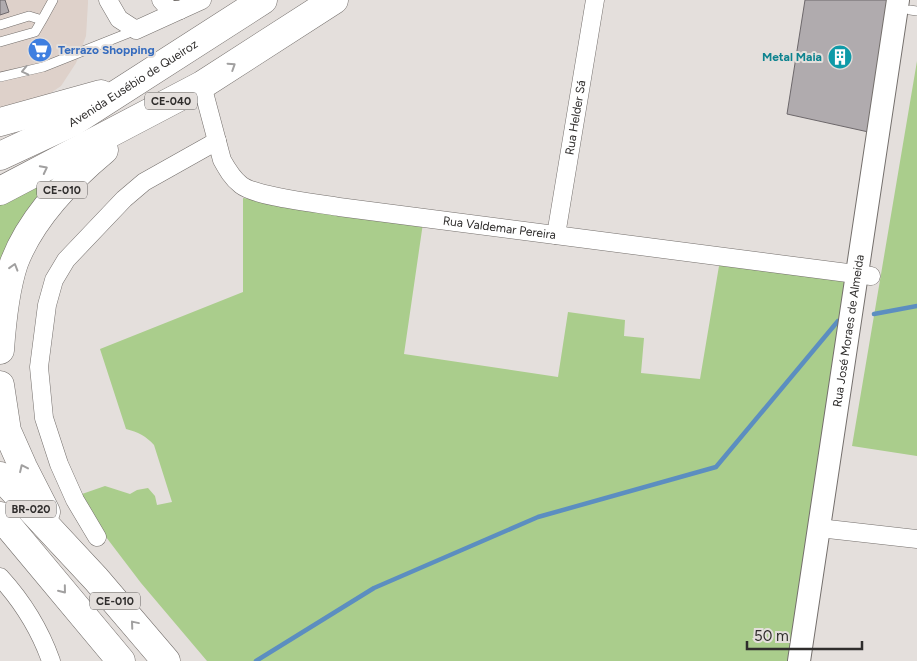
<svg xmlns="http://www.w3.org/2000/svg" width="917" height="661" font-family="Figtree,sans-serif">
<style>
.built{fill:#ded1ca}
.green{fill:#aacd8c}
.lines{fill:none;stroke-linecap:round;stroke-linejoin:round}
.stream{stroke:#5c8ec0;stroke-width:4.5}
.building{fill:#b0abae;stroke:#6d686b}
.service-casing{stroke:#746f6c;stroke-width:10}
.minor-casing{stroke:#746f6c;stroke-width:19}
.tertiary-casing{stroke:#746f6c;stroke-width:24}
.trunk-casing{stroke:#746f6c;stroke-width:29}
.service{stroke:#fff;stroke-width:9}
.minor{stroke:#fff;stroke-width:18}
.tertiary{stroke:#fff;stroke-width:22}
.trunk{stroke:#fff;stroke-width:28}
.oneway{stroke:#a1a0a0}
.labels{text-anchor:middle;stroke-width:4;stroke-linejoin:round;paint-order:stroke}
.shield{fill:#e4dfdc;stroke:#656261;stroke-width:1}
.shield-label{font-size:11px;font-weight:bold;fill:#2f2d2c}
.shop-label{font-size:12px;font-weight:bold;fill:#366cbe;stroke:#e4dfdc;text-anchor:start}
.culture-label{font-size:12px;font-weight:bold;fill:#0d838f;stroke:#e4dfdc;text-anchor:end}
.street-label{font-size:12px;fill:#2f2d2c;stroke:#e4dfdc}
</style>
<rect width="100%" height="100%" fill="#e4dfdc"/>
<path class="built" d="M0,0H88V3L86,36L76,63L61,86L46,96L0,111Z"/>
<path class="green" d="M917,61V456L852,446Z
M57,175L0,284V204Z
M243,198L423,223L404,354L558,377L568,312L625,320L624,336L644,338L641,373L700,379L720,260L854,276L793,661H207L141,583L106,537L82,494L105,486L130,494L137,490L148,488L155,496L157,505L172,502L154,445C146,436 138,432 126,429L100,349L243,292Z"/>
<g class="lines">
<path class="stream" d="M874,314L917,306
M256,661L374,588L538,517L716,467L838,321L843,320"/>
</g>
<path class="building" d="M0,0H5L9,12L0,15Z
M805,0H891L873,133L787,114Z"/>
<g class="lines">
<defs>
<path id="service" d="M910,10L917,11
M0,25L29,16L42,20L53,0
M0,42L35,32L42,20
M0,77L43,67L136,30"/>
<g id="minor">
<path d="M108,0L119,19L136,30L180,10"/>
<path d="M161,0L169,9L180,10L202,0"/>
<path id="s1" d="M202,85L222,160C227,169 232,178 241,185C256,197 317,203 339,207L871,276"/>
<path id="s2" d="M556,235L595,0"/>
<path d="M819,528L917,539"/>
<path d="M97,537L75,500L59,464L44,418L39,367L47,305L54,280L66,260L124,199L144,182L217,141"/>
<path d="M0,577C22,601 40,630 51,661"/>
</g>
<g id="tertiary">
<path id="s3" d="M799,661L898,0"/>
</g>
<g id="trunk">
<path d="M0,122L101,94"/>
<path id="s4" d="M0,156L73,122L263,0"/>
<path d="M0,191L202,85L334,0"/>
<path d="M0,350C2,321 5,290 14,263C31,218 68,180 104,150"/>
<path d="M0,385L7,431L23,467L46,512"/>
<path d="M0,476L96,579L166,661"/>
<path d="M0,516L121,661"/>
</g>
</defs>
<use href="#service" class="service-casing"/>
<use href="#minor" class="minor-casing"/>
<use href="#tertiary" class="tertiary-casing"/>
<use href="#trunk" class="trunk-casing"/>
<use href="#service" class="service"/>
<use href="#minor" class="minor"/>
<use href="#tertiary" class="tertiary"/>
<use href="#trunk" class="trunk"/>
</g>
<defs><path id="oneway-chevron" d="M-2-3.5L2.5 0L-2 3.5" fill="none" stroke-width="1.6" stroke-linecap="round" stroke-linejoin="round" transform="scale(1.25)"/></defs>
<g class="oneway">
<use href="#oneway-chevron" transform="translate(232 66) rotate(-33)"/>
<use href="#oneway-chevron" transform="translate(25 71) rotate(167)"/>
<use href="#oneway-chevron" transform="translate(44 169) rotate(-27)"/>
<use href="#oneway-chevron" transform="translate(14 267) rotate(-73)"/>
<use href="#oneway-chevron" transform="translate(23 468) rotate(-115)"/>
<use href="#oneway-chevron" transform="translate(63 590) rotate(51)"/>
<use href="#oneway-chevron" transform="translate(134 624) rotate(-130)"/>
</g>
<defs>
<symbol id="supermarket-disc" viewBox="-11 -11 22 22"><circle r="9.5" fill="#3f7fe0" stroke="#e4dfdc"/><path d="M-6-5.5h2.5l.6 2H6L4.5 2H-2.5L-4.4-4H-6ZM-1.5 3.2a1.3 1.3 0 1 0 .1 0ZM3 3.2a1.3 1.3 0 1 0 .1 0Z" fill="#fff"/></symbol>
<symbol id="building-disc" viewBox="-11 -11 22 22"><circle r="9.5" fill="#0f9aa8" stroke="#e4dfdc"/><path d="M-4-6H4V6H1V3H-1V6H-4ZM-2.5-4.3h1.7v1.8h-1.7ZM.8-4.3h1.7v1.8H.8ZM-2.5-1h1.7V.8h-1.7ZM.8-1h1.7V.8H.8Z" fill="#fff"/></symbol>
</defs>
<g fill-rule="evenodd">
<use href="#supermarket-disc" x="26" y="36" width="28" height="28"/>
<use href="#building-disc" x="826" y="43" width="28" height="28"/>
</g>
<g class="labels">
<g class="shield">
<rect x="145" y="92.5" width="52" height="17" rx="4"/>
<rect x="37" y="181.5" width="50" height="17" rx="4"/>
<rect x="6" y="500.5" width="50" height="17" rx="4"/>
<rect x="90" y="592.5" width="50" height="17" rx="4"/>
</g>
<g class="shield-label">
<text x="171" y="105">CE-040</text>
<text x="62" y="194">CE-010</text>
<text x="31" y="513">BR-020</text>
<text x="115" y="605">CE-010</text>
</g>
<g class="shop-label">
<text x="58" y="54">Terrazo Shopping</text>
</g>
<g class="culture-label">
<text x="822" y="61">Metal Maia</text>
</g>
<g class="street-label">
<text dy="4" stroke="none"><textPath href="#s4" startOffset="152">Avenida Eusébio de Queiroz</textPath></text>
<text dy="4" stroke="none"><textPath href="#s2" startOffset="119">Rua Helder Sá</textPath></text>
<text dy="4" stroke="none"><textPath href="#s1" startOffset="372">Rua Valdemar Pereira</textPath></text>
<text dy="4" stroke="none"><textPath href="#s3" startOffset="334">Rua José Moraes de Almeida</textPath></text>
</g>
</g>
<path d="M747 641v8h115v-8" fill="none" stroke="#2f2d2c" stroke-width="2.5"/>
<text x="754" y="641" font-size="15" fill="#2f2d2c" stroke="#e4dfdc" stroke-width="4" paint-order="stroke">50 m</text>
</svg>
